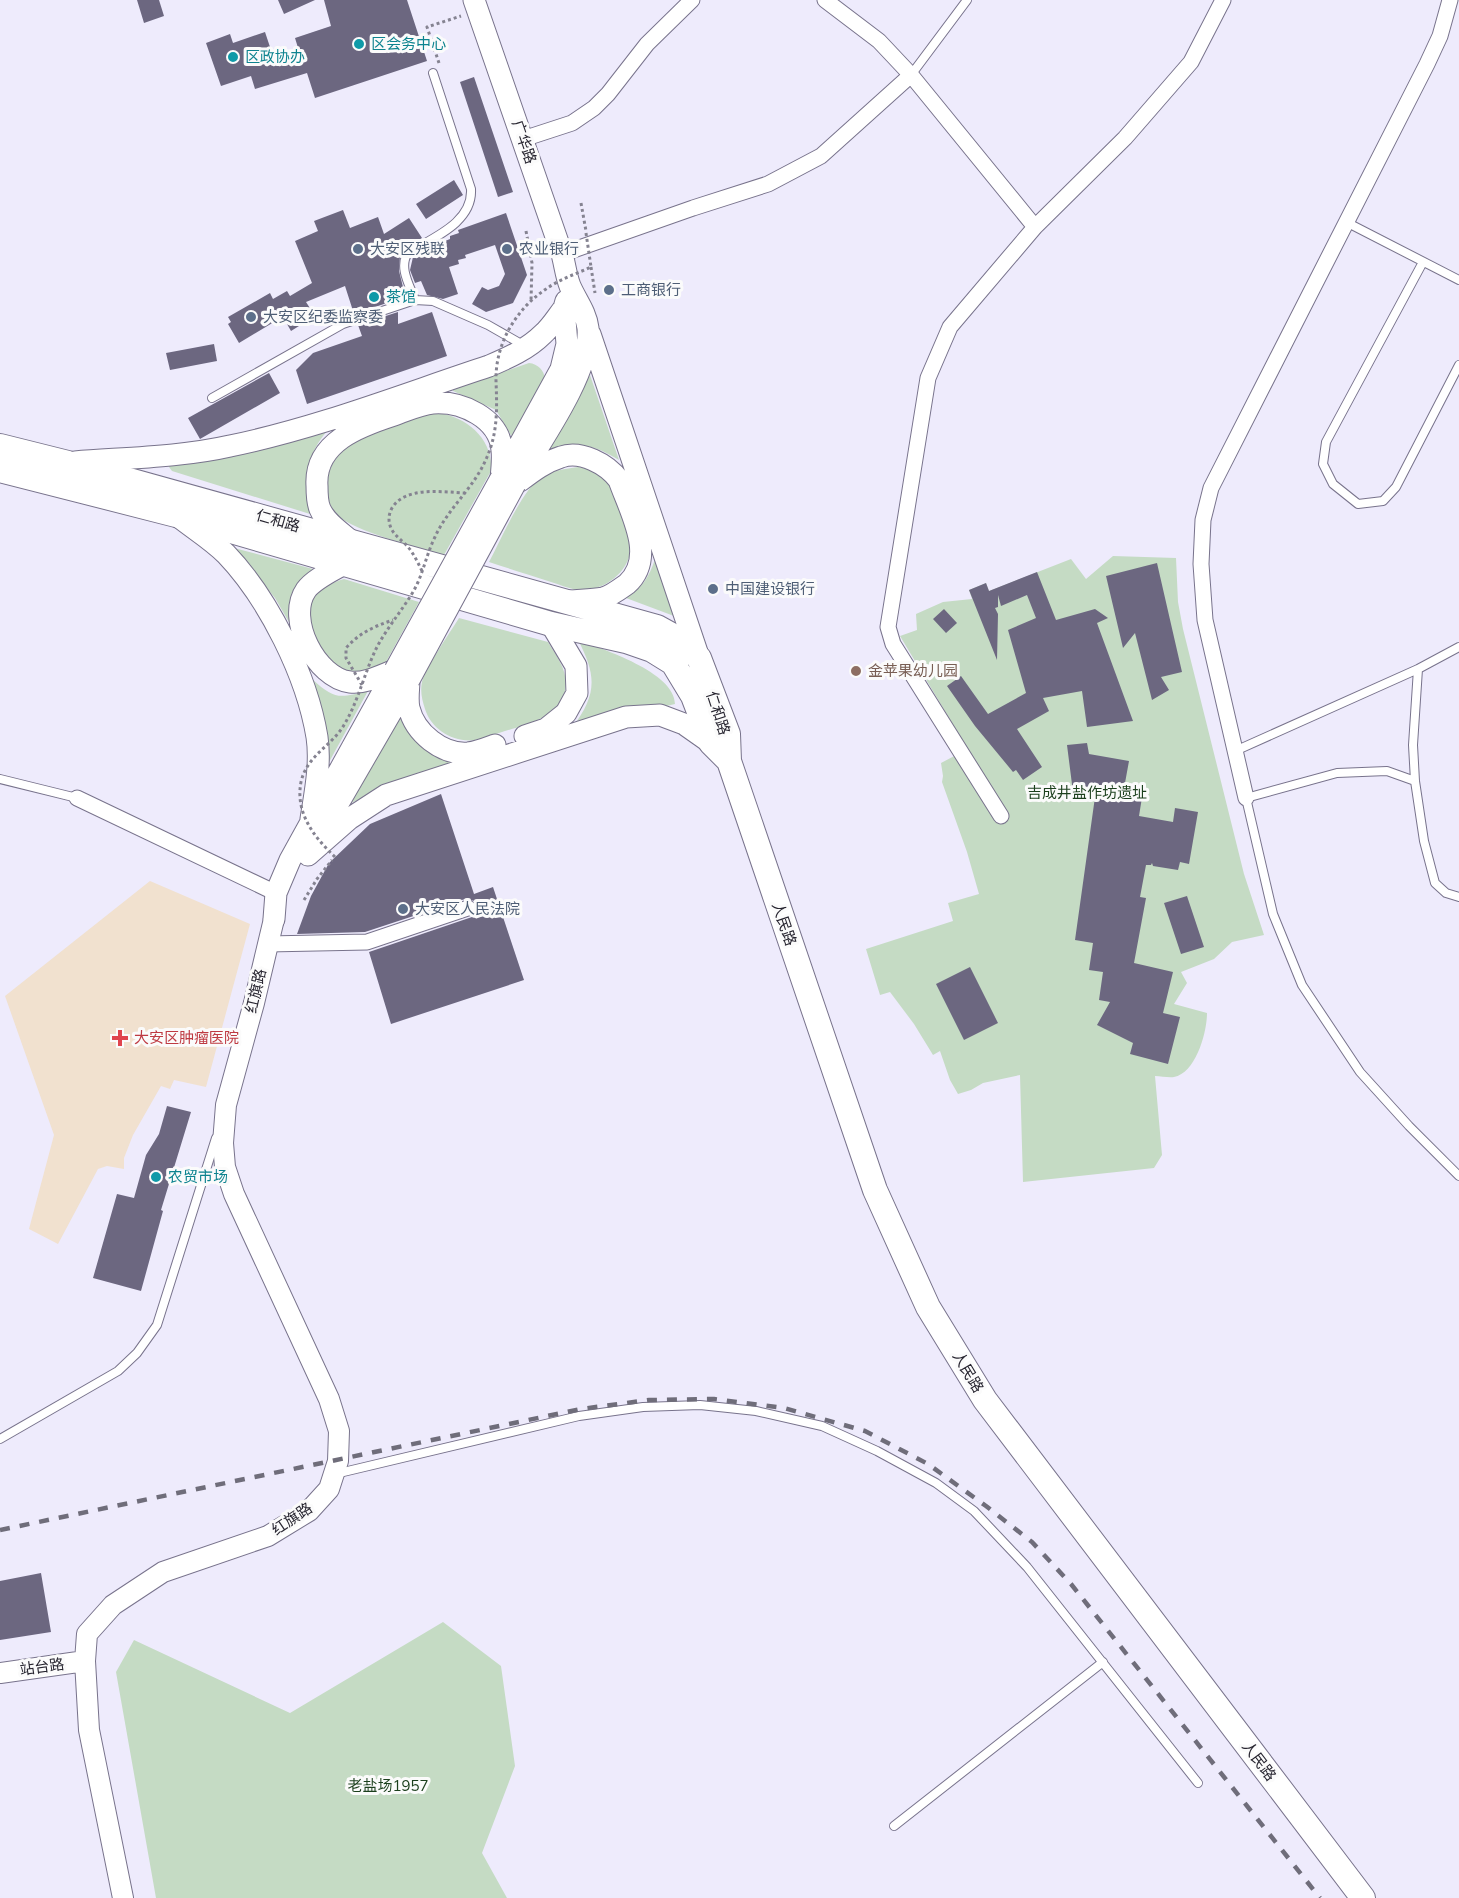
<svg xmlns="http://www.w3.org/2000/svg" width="1459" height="1898" font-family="Mulish,'Noto Sans SC',sans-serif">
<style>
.medical{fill:#f1e1cf}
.green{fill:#c5dbc4}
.building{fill:#6c6780}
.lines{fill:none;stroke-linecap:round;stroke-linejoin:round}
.service-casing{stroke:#78738c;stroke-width:10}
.minor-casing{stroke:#78738c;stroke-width:17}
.tertiary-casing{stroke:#78738c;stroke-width:22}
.secondary-casing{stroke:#78738c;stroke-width:23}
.primary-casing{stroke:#78738c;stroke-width:26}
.path{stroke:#858391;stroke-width:3;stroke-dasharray:3 3;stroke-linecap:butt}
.service{stroke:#fff;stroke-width:8}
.minor{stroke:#fff;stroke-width:15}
.tertiary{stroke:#fff;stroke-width:20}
.secondary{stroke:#fff;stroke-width:21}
.primary{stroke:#fff;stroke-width:24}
.rail{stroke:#6f6d7a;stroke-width:4.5;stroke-dasharray:10 10;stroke-linecap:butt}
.secondary-bridge-casing{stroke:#78738c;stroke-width:23;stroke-linecap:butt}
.path-bridge{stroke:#858391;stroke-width:3;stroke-dasharray:3 3;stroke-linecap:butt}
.secondary-bridge{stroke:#fff;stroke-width:21}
.culture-dot{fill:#0f9aa8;stroke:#fbfbfb;stroke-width:2}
.service-dot{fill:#5c6f8a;stroke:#fbfbfb;stroke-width:2}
.education-dot{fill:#8d6e63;stroke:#fbfbfb;stroke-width:2}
.health-dot{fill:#e0444e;stroke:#fbfbfb;stroke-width:2}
.labels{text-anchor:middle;stroke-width:6;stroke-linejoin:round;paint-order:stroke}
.culture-label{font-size:15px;fill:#0d838f;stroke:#fbfbfb;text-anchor:start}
.street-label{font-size:15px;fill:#272530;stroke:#fbfbfb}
.service-label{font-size:15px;fill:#4e5e75;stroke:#fbfbfb;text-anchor:start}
.education-label{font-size:15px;fill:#785e54;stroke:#fbfbfb;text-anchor:start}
.park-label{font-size:15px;fill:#1b3f1c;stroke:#fbfbfb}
.health-label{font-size:15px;fill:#be3a42;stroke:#fbfbfb;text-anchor:start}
</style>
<rect width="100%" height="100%" fill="#eeebfc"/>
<path class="medical" d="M150,881L250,924L206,1087L174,1080L170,1089L161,1086L133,1135L124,1158V1169L107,1166L98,1169L58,1244L29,1229L54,1135L5,996Z"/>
<path class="green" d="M529,363C538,364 544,370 545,379L512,437L496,410L453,391V389Z
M590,375L619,460C593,444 579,442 549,449Z
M439,413C467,417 494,440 491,471L444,555C418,547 355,532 337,515C329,507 327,496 327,485C329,449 361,438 390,427C407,420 421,415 439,413Z
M330,428C316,442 305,465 307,486C307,495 312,505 310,514L172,471L169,467V463Z
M578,467C583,468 590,469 596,471C612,478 633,532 631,549C628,574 602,592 578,590C569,589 559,584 551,582C530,575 510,569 489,562C501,540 522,490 541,477C553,470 565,469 578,467Z
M234,548L313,569C289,591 289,592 290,624L275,598Z
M1113,556L1176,558L1178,602L1183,629L1244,874L1264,935L1232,942L1214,959L1181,972L1187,983L1174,1004L1207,1013C1207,1032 1196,1073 1174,1077C1169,1078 1161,1076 1155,1076L1162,1155L1154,1168L1023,1182L1020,1075L983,1083L971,1090L958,1094L950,1080L940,1051L933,1055L914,1024L890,992L880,995L866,949L953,921L948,903L979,894L967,852L942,782L943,776L941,763L960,753L955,728L900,636L917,630L916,614L943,602L972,599L969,590L986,583L989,591L1071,559L1086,579Z
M655,559L674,616L626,598C643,587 649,577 655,559Z
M344,579L419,602L386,662L371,671L343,674C335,666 323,657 317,647C315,643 314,638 313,634C301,603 314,588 344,579Z
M459,618L548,642C556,655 566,668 566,684C565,715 530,724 505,731C495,734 485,738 475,740C453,743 431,729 425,709C422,700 420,691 422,682C424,670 451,631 459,618Z
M578,640C602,649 675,672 675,704L572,728C597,695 597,676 578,640Z
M312,679C335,700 339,698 368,691L328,764Z
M399,716C414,743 427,753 456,763L387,786L349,804Z
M443,1622L501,1666L515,1766L482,1853L507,1898H156L116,1672L134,1640L290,1713Z"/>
<path class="building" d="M137,0H159L164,16L144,23Z
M278,0H315L284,14Z
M324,0H407L427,61L315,98L307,73L255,89L251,76L221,86L206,43L230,34L233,43L265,32L274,59L299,51L295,38L331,26Z
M474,77L513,192L498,197L460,82Z
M454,180L463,195L426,219L416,204Z
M343,210L350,228L378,217L384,234L409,218L422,238L405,248L400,256L399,271L403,287L400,289L399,299L354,314L345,286L306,302L315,316L291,331L283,317L279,320L276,310H273L274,322L239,343L228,324L231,322L228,317L270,293L273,299L287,291L290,296L312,283L295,241L318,231L314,221Z
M506,213L527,275L513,303L486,312L472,304L482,287L488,290L499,286L505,274L495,245L465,255L466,258L458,260L459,264L449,267L458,294L443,299L427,295L421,281L415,283L410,270L413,257L435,245L450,239V236L459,233L458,230Z
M398,312V324L432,312L447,356L307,404L296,370L313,353L362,336L358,325Z
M214,344L217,361L170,370L166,353Z
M269,373L280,393L200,439L188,418Z
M1157,563L1182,672L1161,677L1169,690L1152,700L1135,633L1123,648L1106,576Z
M1037,572L1056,620L1095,609L1108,618L1097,623L1133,721L1087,727L1082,691L1043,698L1049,711L1017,729L1042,767L1023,780L1016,770L1013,772L975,726L947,686L961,676L988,714L1026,693L1008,630L1036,618L1027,595L1001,606L998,595V607L995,608L998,614L997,660L969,590L986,583L989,591Z
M944,609L957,623L946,633L933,619Z
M1087,743L1089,754L1129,761L1125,783L1144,785L1139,816L1173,822L1175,808L1198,812L1189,864L1180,862L1178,870L1153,866L1152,863L1151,865H1146L1140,897L1146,898L1134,963L1173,972L1163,1013L1180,1017L1168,1064L1130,1054L1133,1043L1097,1025L1110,1002L1099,1000L1103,972L1089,970L1093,943L1075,940L1095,797L1074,800L1067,745Z
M441,794L474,894L493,887L524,980L391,1024L369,952L472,917L477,910L475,901L465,899L365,932L297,934L311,896L329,863L370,824Z
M1187,896L1204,947L1181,954L1164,903Z
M970,967L998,1023L964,1040L936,984Z
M167,1106L191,1112L161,1210L163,1211L141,1291L93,1278L117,1194L134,1198L146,1155L159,1134Z
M41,1573L51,1632L0,1640V1581Z"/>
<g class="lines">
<defs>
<path id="service" d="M911,75L967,0
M1346,222L1459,280
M1423,262L1326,442L1323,464L1333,484L1358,504L1383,501L1396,487L1459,365
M415,300C410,286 398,267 408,253C432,238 473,223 471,189L433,73
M212,398L343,324L415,300L433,301L488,325L523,345
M1418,669L1413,745L1415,781L1424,841L1435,883L1446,893L1459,897
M1235,751L1418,669L1459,647
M0,779L77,798
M1415,781L1387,771L1337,773L1246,798L1273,914L1302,985L1360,1072L1409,1126L1459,1176
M0,1439L118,1371L137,1353L157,1325L216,1138
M335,1474L579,1416L643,1407L700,1405L756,1411L822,1426L877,1451L936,1483L974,1511L1027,1567L1198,1783
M894,1826L1103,1662"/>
<path id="minor" d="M911,75L1035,227L950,327L928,378L888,627L893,644L1001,816
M523,139L572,123L594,108L608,94L647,44L692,0
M1035,227L1125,138L1191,62L1223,0
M562,254L693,208L768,184L821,156L911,75L879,41L825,0
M77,798L276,893
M1246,798L1205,620L1201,564L1203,520L1211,488L1427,64L1440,36L1450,0
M267,944L367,942L468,908"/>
<path id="tertiary" d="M0,1673L85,1661
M123,1898L89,1730L85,1661L87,1634L113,1605L163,1572L268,1536L309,1511L329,1489L338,1461L339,1431L329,1399L234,1194L225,1167L223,1143L226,1105L254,1003L274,919"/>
<path id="secondary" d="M474,0L562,254C565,265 566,276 570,286C576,300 586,312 588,328C592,371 537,447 515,484
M590,334L699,658
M75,462C124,458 182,457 230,446C318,428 404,394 489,366C508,358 528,349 543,334C551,327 557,317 564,308
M504,473L561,369L567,344L564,308L566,301
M520,481C533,471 545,462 561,457C581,450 607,464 619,480C630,512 657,557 627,584C620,589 611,596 603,598C593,600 581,600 570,601
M179,517C194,529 212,540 226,554C269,599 307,676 317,737C321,764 315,793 311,819
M352,542C341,532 326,523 320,509C317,502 317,493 317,486C314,442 360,426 394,415C406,411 420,404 433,403C462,401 499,418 502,450C503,459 502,469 501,478
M344,564C332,571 314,579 306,590C286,619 316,678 350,682C365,684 382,675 395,670
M409,680C409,688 407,699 409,708C415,733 442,755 468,753C477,752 487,748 495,745
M525,736L546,729L566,713L577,693L576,666L551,624
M317,840L408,683
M308,855L349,819L386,795L626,717L660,715L684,724L711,743
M274,919L276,893L290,860L395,670"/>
<path id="primary" d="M0,446L68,463L657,627L677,638L699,658L728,734L729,761L875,1190L928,1307L985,1400L1363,1898
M0,470L176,515L551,624L626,641L652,650L673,663L693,696L711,743L729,761"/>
</defs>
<use href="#service" class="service-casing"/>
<use href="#minor" class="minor-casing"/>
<use href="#tertiary" class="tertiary-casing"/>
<use href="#secondary" class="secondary-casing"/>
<use href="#primary" class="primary-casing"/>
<path class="path" d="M439,63L427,27L461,16
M581,203L586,231
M526,231L532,263L531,301
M591,267L595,293
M304,900L317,879L332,860"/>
<use href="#service" class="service"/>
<use href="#minor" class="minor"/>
<use href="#tertiary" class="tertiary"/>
<use href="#secondary" class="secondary"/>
<use href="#primary" class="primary"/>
<path class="rail" d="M0,1530L581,1409L649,1400L714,1399L784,1408L865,1431L928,1464L986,1506L1032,1542L1071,1584L1320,1898"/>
<defs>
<path id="secondary-bridge" d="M395,670L501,478
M409,680L515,484"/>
</defs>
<use href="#secondary-bridge" class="secondary-bridge-casing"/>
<path class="path-bridge" d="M422,571C418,563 414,554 408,547C403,541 396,537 392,530C388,523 388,515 392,508C405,486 443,492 465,493
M362,685L346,658V648C359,633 375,626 393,620
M335,857C314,837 295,813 301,782C307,755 331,747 344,725C358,702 364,674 376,649C386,629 401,612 413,592C423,575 426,555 435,537C448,508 475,487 487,457C498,432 497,407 496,381C495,344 516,309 546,289C560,279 576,274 591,267L586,233"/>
<use href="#secondary-bridge" class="secondary-bridge"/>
</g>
<g class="culture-dot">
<circle cx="359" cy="44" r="6"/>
<circle cx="233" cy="57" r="6"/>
<circle cx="374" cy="297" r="6"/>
<circle cx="156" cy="1177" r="6"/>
</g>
<g class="service-dot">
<circle cx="358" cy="249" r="6"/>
<circle cx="507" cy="249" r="6"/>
<circle cx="609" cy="290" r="6"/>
<circle cx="251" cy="317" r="6"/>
<circle cx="713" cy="589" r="6"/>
<circle cx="403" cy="909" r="6"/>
</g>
<circle class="education-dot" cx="856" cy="671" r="6"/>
<path class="health-dot" d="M117 1029h6v6h6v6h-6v6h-6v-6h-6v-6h6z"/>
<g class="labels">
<g class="culture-label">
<text x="371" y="49">区会务中心</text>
<text x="245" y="62">区政协办</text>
<text x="386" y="302">茶馆</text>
<text x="168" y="1182">农贸市场</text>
</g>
<g class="street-label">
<text transform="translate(524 142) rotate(71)" y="5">广华路</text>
<text transform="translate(278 521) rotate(16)" y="5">仁和路</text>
<text transform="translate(718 713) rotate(72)" y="5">仁和路</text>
<text transform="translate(784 924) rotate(71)" y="5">人民路</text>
<text transform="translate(256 991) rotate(-77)" y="5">红旗路</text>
<text transform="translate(968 1372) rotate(59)" y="5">人民路</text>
<text transform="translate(292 1519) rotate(-34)" y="5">红旗路</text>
<text transform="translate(42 1667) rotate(-8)" y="5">站台路</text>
<text transform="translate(1259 1761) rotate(53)" y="5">人民路</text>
</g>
<g class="service-label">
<text x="370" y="254">大安区残联</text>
<text x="519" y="254">农业银行</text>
<text x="621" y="295">工商银行</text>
<text x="263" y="322">大安区纪委监察委</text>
<text x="725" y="594">中国建设银行</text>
<text x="415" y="914">大安区人民法院</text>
</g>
<g class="education-label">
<text x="868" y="676">金苹果幼儿园</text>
</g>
<g class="park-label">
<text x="1087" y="798">吉成井盐作坊遗址</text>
<text x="388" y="1791">老盐场1957</text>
</g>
<g class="health-label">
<text x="134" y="1043">大安区肿瘤医院</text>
</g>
</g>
</svg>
